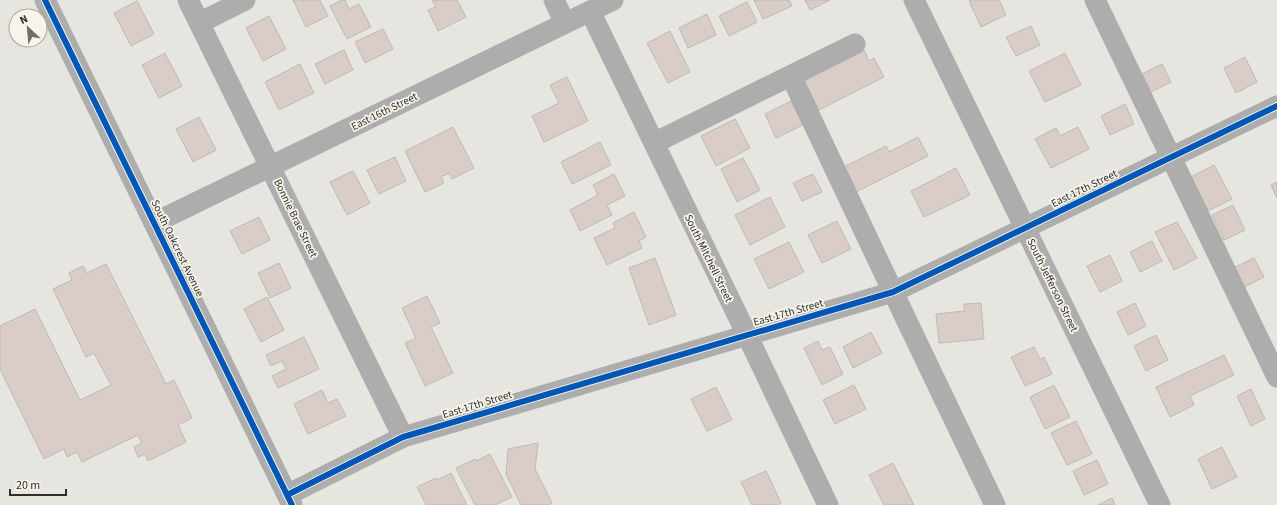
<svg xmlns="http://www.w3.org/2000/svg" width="1277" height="505" font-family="'Source Sans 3',sans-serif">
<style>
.building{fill:#daccc7;stroke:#bcbab7}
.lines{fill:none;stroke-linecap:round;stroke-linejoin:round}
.minor{stroke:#acadac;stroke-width:21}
.cycleway-casing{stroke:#f7f4ea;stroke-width:8}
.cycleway{stroke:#0057b8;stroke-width:6}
.labels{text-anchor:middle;stroke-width:3.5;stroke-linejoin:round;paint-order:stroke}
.street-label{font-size:11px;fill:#2e2e2a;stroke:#f7f4ea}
</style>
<rect width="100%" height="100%" fill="#e6e5e0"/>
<path class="building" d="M293,0H320L328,16L306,27Z
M342,0H345L349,9L359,4L371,27L347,39L330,6Z
M432,0H457L466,17L438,31L428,10L436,7Z
M754,0H789L792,6L763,19Z
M805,0H830L810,10Z
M972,0H999L1006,15L981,27L969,1Z
M137,1L154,34L131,46L114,13Z
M747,2L757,22L729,36L719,16Z
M707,14L716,35L688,48L679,28Z
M269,16L286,49L263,61L246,28Z
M1031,26L1040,45L1016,56L1006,37Z
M383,29L393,49L365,63L355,42Z
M670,31L690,72L668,83L647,43Z
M344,50L353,70L325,84L315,64Z
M864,50L869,61L874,58L884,77L819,110L804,81Z
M165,53L182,86L159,98L142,65Z
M1065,53L1081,85L1045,102L1029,71Z
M1245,57L1257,82L1236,93L1224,68Z
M300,64L314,93L279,110L265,82Z
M1162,64L1171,82L1151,92L1142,74Z
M567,77L588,121L544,142L532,116L559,103L550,85Z
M791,101L803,125L776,138L765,114Z
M1125,104L1134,124L1110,135L1101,116Z
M199,117L216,150L193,162L176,129Z
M735,119L750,148L716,166L701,136Z
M453,127L474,168L452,179L449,173L441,177L444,183L425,192L405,151Z
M1078,127L1089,149L1051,168L1035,139L1056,128L1060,136Z
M918,137L928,156L856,192L844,167L886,146L889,152Z
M600,142L611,165L572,184L561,162Z
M395,157L406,181L379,194L367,170Z
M743,158L760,190L737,202L721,169Z
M1214,165L1232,199L1206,212L1189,178Z
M956,168L970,195L924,217L911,191Z
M353,171L370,203L347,215L330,182Z
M614,174L625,196L607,205L612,215L580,231L570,210L598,195L593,185Z
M813,174L822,192L802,201L793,183Z
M1277,182V198L1271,185Z
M770,197L785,227L750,245L735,215Z
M1233,205L1245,230L1224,240L1212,215Z
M634,212L646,237L639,241L642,248L607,265L594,238L615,228L613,223Z
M259,217L270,240L242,254L230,231Z
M837,221L851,249L822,263L808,235Z
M1177,222L1197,258L1174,270L1155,232Z
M1152,241L1162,261L1140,272L1130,252Z
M789,242L804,272L769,289L754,259Z
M1110,255L1122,281L1100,292L1087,266Z
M655,258L676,315L649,325L629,268Z
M1254,258L1264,277L1243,288L1233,268Z
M279,263L291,288L270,298L258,273Z
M106,264L166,384L174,380L192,418L178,425L186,442L148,461L145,454L138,457L134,447L142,443L138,435L82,462L77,452L67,457L64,449L44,459L0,369V326L35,309L80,400L111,385L94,353L86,357L53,289L72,280L69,273L83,266L87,273Z
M427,296L440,323L431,327L453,373L425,386L405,343L416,338L402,308Z
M267,297L284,330L261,342L244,309Z
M981,303L984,339L939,343L936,314L964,311V304Z
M1135,303L1146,326L1128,335L1117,312Z
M871,332L882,353L853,368L843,347Z
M1156,335L1168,360L1146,371L1134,346Z
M304,337L319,369L278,388L272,376L286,369L282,361L271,366L266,355Z
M818,341L822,350L830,347L843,374L822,385L804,348Z
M1034,347L1040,359L1044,357L1052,374L1025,386L1011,357Z
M1224,355L1234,375L1190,396L1194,405L1170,417L1156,387Z
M854,385L866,409L835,424L823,400Z
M1054,385L1070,417L1045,429L1030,397Z
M716,387L732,420L707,431L691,399Z
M1251,389L1265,419L1251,426L1237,396Z
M322,390L328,403L337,399L346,416L308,434L294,404Z
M1076,421L1092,454L1067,465L1051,433Z
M538,443L535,469L552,503L549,505H521L506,474L508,449Z
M1222,447L1237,477L1212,489L1198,459Z
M490,454L512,497L495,505H475L456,468L475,459L476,461Z
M1097,460L1108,484L1084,495L1073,471Z
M893,463L914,505H884L869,475Z
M766,471L781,503L777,505H752L741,482Z
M451,473L467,505H426L417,487L436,478L437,480Z
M1112,498L1115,505H1098Z"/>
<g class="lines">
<path class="minor" d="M45,0L292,505
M188,0L403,437
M554,0L565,23
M914,0L1160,505
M1095,0L1277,377
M590,11L747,335L828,505
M199,23L245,0
M791,76L893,292L995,505
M654,143L855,44
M154,223L613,0
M287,495L403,437L893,292L1277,106"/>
<defs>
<path id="cycleway" d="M45,0L292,505
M287,495L403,437L893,292L1277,106"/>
</defs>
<use href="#cycleway" class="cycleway-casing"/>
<use href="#cycleway" class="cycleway"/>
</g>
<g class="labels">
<g class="street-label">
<text transform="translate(384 111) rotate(-26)" y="4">East 16th Street</text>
<text transform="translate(1084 188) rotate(-26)" y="4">East 17th Street</text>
<text transform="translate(296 218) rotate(64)" y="4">Bonnie Brae Street</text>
<text transform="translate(178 248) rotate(64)" y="4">South Oakcrest Avenue</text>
<text transform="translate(709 258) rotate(64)" y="4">South Mitchell Street</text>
<text transform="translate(1053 285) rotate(64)" y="4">South Jefferson Street</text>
<text transform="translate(788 312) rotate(-16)" y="4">East 17th Street</text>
<text transform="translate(477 404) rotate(-17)" y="4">East 17th Street</text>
</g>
</g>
<g transform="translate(28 28) rotate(334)"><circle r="19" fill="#f7f4ea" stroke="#a7a59d"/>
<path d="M0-3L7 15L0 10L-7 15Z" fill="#6e6e6a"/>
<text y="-6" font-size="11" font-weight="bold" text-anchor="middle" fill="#2e2e2a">N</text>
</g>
<path d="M10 489v6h56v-6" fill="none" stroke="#2e2e2a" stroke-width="2"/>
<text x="16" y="489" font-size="12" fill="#2e2e2a" stroke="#f7f4ea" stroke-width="3" paint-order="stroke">20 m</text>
</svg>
